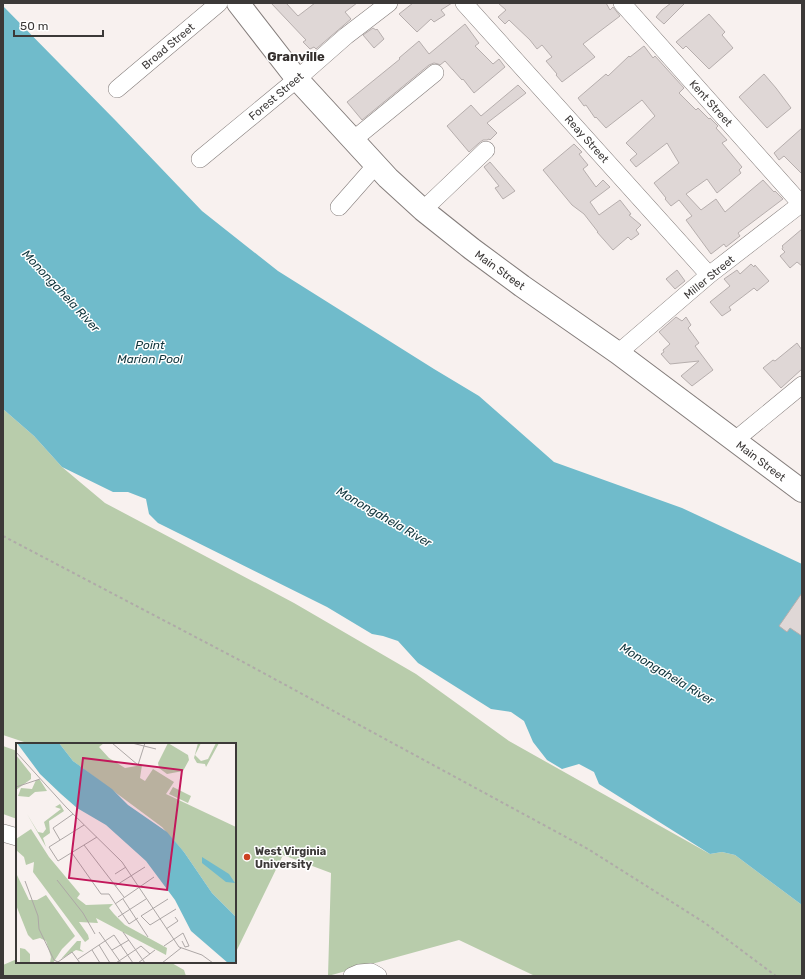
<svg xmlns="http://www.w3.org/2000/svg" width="805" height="979" font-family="Rubik,sans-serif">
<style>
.green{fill:#b8ccab}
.water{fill:#70bbcb}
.building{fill:#dfd7d6;stroke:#b6aead}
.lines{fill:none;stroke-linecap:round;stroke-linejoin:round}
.minor-casing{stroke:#847d7b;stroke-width:18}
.major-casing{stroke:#847d7b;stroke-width:24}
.path{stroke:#afaaa8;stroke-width:2;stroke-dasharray:3 3;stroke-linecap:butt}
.minor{stroke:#fff;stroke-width:17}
.major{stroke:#fff;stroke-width:22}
.poi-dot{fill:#cc4222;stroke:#fff;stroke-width:1.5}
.labels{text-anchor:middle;stroke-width:3;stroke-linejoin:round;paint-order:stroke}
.street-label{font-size:11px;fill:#3c3938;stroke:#fff}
.poi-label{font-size:11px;font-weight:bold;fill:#3c3938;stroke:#fff;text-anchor:start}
.water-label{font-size:12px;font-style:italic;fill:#10353c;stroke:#fff}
.quarter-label{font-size:13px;font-weight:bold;fill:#342f2d;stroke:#fff}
.inset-road{fill:none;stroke:#ada7a6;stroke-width:1}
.view{fill:#c2185b;fill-opacity:0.15;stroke:#c2185b;stroke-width:2}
.inset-edge{fill:none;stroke:#3c3938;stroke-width:2}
</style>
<rect width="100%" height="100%" fill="#f8f1ef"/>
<path class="green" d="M3,409L34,436L62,467L105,503L294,603L416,674L509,741L710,854L722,852L735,855L802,905V976H535L459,940L328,976L331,873L283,855L235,954V744H30L3,735Z
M3,746L17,751V819L3,814Z
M17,959V962H170L184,970L186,976H3V965Z"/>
<path class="water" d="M3,6L116,121L202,211L278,271L434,369L479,396L554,462L682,508L802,564V905L735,855L722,852L710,854L599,784L594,772L579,764L562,769L547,760L533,742L524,721L511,712L491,709L418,663L398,641L383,636L372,634L327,607L158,523L149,514L146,499L128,492H113L62,467L34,436L3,409Z"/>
<path class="building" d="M271,3H286L298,16L315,3H357L345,12L351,19L316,49L314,47L310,49L303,42L306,40Z
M413,3H452L441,10L445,15L434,22L431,19L417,32L399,14Z
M498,3H606L610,10L613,7L620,16L583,44L595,57L562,82L556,75L557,74L546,61L552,57L542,45L537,49L530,40L509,20L505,24L498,17L506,10Z
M671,3H685L664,24L656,17L662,10Z
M709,14L725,32L722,35L733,48L709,69L686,46L683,49L676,42Z
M465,24L479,43L475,46L493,64L499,59L505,67L474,93L463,79L462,80L445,61L440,65L438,64L434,63L429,65L362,120L347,102L400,59L399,58L419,41L429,54Z
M373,28L376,30L377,29L384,39L374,48L363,35Z
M644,46L653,58L655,56L684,88L679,93L696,110L698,108L709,119L710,118L718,126L716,128L727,140L722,143L742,167L739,170L741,173L717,193L707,179L686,194L701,210L716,199L725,212L763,180L774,192L775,191L783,199L738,233L740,236L726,247L724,244L711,254L686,220L692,216L679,200L671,206L665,199L666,198L654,183L679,163L667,143L636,167L630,160L637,154L626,143L655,116L642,100L606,128L596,117L595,118L586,105L584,106L578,98L606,74L608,76L629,56L630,57Z
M764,74L776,88L791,108L767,128L739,97Z
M518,85L526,93L487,123L497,133L490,140L489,139L487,140H483L479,143L469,152L447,126L471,105L481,116Z
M802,128V174L784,156L779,160L774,153Z
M574,144L582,152L579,154L588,165L583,169L596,187L603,180L610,187L590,202L599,215L620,200L631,214L629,215L641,225L636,230L639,234L631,240L628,237L613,250L597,232H598L584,214L572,205L543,170Z
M490,162L515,191L503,199L495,188L499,186L484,167Z
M802,229V266L797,262L790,268L780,256L785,252L782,249L783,247L782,246Z
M751,264L754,267L755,265L769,281L757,291L754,288L729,307L731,310L722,316L710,302L730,286L724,279L737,270L740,274Z
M677,270L685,281L675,289L666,279Z
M676,317L682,321L686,317L691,325L688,328L699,343L695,346L713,370L692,386L681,376L699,361L670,364L661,354L664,352L663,350L670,344L659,332Z
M797,343L802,350V369L781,388L763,368L773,360L775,361Z
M802,593V636L790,628L787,632L779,626Z"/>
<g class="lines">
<defs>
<path id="minor" d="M464,3L709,275
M622,3L801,204
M117,89L219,3
M353,140L435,73
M200,159L297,79L346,36L389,3
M339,207L376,165
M423,210L486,150
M618,353L709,275L802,203
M734,441L802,385
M3,833L17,837
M352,976L359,973L371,972L378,976"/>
<path id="major" d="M238,3L297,79L388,178L423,210L472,249L522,286L618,353L802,491"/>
</defs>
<use href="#minor" class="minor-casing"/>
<use href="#major" class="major-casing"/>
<path class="path" d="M3,536L245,663L588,849L705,923L776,976"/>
<use href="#minor" class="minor"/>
<use href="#major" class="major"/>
</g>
<circle class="poi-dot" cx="247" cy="857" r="4"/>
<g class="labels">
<g class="street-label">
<text transform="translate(168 46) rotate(-40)" y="4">Broad Street</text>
<text transform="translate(276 96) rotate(-40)" y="4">Forest Street</text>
<text transform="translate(711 103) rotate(48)" y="4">Kent Street</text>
<text transform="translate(587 139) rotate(48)" y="4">Reay Street</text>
<text transform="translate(500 270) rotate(36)" y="4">Main Street</text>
<text transform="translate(709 277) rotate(-39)" y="4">Miller Street</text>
<text transform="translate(761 461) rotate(37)" y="4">Main Street</text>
</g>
<g class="poi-label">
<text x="255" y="855">West Virginia<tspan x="255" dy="13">University</tspan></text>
</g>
<g class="water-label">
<text transform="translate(61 291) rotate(47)" y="4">Monongahela River</text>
<text x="150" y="349">Point<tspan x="150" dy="14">Marion Pool</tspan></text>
<text transform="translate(384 517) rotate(30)" y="4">Monongahela River</text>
<text transform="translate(667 674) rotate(31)" y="4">Monongahela River</text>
</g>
<g class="quarter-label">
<text x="296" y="61">Granville</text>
</g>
</g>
<g transform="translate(16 743)">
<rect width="220" height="220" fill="#f8f1ef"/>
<path d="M43,0H88L83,4L93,15L109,25L126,22L124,35L129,38L137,26L158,39L150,51L220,84V174L196,150L168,109L146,84L57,18ZM152,0L172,12L173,17L167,28L151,31L143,25L142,20ZM182,0H185L179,12L185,18L192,16L200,0H203L190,24L189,21L181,20L178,15ZM0,12L15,31V36L0,47ZM20,37H24L31,48L19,49L13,54L2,53L5,45L16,46ZM157,44L175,53L172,60L153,51ZM44,61L48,68L33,78L34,90L27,95L30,104L11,71L22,89L27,90L30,86L28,79L45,66L39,64ZM15,86L33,114L64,151L61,155L70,162L97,161L93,165L98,171L109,182L151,205L150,212L80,175L82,180L63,179L72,192L73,196L69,199L17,129L18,119L10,122L8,114L0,107V96ZM0,130L13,157H21L30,152L59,193L46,206L37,220H34L35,214L30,198L24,195L17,197L12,192L0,162ZM61,198H65L64,206L68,209L60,207L45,216ZM4,205L9,206L14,211V220H4Z" fill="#b8ccab"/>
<path d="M1,0H43L57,18L96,46L112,62L151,89L168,109L196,150L220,174V220H212L175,188L159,157L130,118L90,82L61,65L45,51L24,31ZM186,114L213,131L219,140L210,139L186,120Z" fill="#70bbcb"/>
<path class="inset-road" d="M96,0L122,22L129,0M116,0L140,6M0,9L50,64L106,119L163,204L186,212L197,220M0,44L24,36M68,82L33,104L42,118L81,94M44,97L37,85L57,71M68,102L108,154M56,110L85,151H93L113,181L122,175M99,131L110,124M41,137L67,170L79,191M9,138L22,173L23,186L38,217L42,219L56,209L64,220M99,143L129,124M107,156L132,194M99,161L138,134M125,173L134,182L160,166M125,173L152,156M102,174L130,156M150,186L162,178L159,174M83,189L105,220M107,189L129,220M83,202L94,220M148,203L167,190L173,203L169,204L166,198M76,207L84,220M96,207L113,197M62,216L98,192L117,220M100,220L125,203L134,211M122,220L139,207M146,220L165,205"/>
<path class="view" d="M67,15L166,27L151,147L53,135Z"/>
<rect width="220" height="220" class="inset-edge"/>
</g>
<rect width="805" height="979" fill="none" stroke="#3c3938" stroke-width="8"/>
<path d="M14 30v6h89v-6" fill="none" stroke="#3c3938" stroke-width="2"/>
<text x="20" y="30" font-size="12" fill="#3c3938" stroke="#ffffff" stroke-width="3" paint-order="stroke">50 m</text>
</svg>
